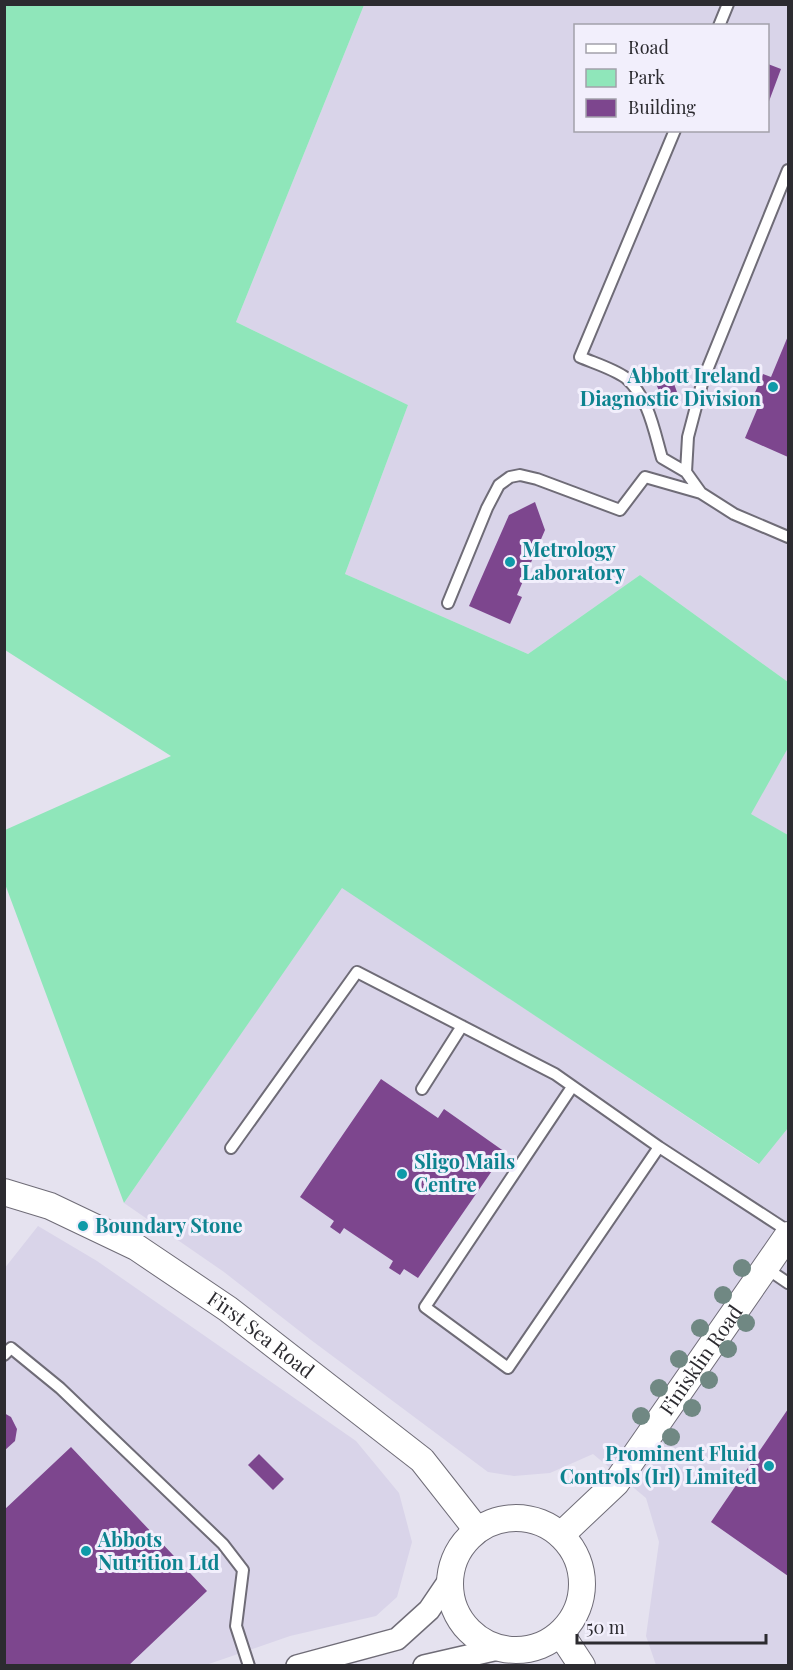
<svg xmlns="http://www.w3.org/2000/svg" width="793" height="1670" font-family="'Playfair Display',serif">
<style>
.built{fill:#d9d4e9;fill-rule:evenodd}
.green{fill:#8fe6ba}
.building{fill:#7d468e}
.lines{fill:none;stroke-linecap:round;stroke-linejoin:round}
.service-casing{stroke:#6f6c77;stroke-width:14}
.minor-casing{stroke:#6f6c77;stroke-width:24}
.tertiary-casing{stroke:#6f6c77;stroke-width:28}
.service{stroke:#fff;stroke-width:10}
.minor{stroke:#fff;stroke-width:21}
.tertiary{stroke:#fff;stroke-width:26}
.tree{fill:#708883}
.culture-dot{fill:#0f9aa8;stroke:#f2effc;stroke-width:2}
.labels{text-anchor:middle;stroke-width:6;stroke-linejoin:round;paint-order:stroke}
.culture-label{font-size:20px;font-weight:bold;fill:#0d838f;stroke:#f2effc;text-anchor:start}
.street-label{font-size:20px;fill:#2c2b30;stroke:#f2effc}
</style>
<rect width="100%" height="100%" fill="#e5e2ef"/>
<path class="built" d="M364,5H788V682L640,575L528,654L345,574L408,405L236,322ZM576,26H768V130H576Z
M788,748V835L750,814Z
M342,887L758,1164L788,1128V1665H656L646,1636L659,1542L646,1498L593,1454L550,1473L514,1476L488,1472L311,1340L224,1272L124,1203Z
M38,1226L97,1261L356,1441L399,1493L412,1542L397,1597L376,1616L290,1636L206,1665H5L4,1269Z"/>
<path class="green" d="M5,4L364,5L236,322L408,405L345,574L528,654L640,575L788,682V748L751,814L788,835V1128L759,1164L342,888L124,1203L5,884V830L171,756L5,650Z"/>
<path class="building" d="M768,64L781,69L768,104Z
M788,336V457L745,438L761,400L753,397L763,374L771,377Z
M670,373L677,392L662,398L654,379Z
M535,502L545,530L517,595L522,597L510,624L469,606L509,515Z
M381,1079L438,1118L444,1109L505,1152L418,1278L404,1269L400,1275L389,1268L393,1261L344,1228L340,1234L330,1227L334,1221L300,1197Z
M788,1409V1576L711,1522Z
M4,1413L11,1417L17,1429L15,1441L4,1451Z
M71,1447L207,1591L128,1666H4V1510Z
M259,1454L284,1479L273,1490L248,1465Z"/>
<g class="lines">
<defs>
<path id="service" d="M719,26L728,4
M675,130L580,357C594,363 614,369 626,378C649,398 654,431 662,458L686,472L701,493L734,514L788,537
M686,472L688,437L703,380L788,170
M448,603L487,508L499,485L510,477L520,475L537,479L620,510L645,477L701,493
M572,1087L425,1307L508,1368L659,1147
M422,1089L462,1026
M231,1148L357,972L555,1074L659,1147L788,1231
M766,1268L788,1283
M4,1355L11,1348L60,1388L223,1544L243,1570L236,1626L249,1666"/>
<path id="minor" d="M297,1666L397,1639L429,1610L450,1579
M424,1666L498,1649"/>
<g id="tertiary">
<path id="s1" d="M4,1192L50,1206L136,1247L228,1309L422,1460L477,1530"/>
<circle cx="516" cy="1584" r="66"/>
<path id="s2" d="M561,1535L616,1483L788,1235"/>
<path d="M561,1634L582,1666"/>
</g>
</defs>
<use href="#service" class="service-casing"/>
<use href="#minor" class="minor-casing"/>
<use href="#tertiary" class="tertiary-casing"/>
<use href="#service" class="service"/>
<use href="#minor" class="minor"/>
<use href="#tertiary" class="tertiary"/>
</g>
<g class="tree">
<circle cx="742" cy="1268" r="9"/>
<circle cx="723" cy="1295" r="9"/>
<circle cx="746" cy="1323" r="9"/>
<circle cx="700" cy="1328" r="9"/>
<circle cx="728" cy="1349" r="9"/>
<circle cx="679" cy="1359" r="9"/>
<circle cx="709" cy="1380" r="9"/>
<circle cx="659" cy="1388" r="9"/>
<circle cx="692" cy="1408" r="9"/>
<circle cx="641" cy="1416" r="9"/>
<circle cx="671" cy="1437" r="9"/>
</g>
<g class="culture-dot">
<circle cx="773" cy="387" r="6"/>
<circle cx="510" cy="562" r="6"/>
<circle cx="402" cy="1174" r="6"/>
<circle cx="83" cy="1226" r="6"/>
<circle cx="769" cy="1466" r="6"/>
<circle cx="86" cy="1551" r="6"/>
</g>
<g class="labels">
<g class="culture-label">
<text x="761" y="383" text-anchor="end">Abbott Ireland<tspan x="761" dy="23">Diagnostic Division</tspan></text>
<text x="522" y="557">Metrology<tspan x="522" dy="23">Laboratory</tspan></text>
<text x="414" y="1169">Sligo Mails<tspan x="414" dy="23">Centre</tspan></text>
<text x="95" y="1233">Boundary Stone</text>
<text x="757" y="1461" text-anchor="end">Prominent Fluid<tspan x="757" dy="23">Controls (Irl) Limited</tspan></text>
<text x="98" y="1547">Abbots<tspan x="98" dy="23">Nutrition Ltd</tspan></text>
</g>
<g class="street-label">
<text dy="7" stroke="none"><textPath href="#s1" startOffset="296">First Sea Road</textPath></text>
<text dy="7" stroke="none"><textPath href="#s2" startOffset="225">Finisklin Road</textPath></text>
</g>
</g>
<rect width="793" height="1670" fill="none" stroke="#2c2b30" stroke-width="12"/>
<rect x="574" y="24" width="195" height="108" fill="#f2effc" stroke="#a3a1aa" stroke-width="1.5"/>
<rect x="586" y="44" width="30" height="9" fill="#ffffff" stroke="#a3a1aa" stroke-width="1.5"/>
<text x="628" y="54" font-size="18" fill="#2c2b30">Road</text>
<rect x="586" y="69" width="30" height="18" fill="#8fe6ba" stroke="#a3a1aa" stroke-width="1.5"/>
<text x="628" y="84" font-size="18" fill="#2c2b30">Park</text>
<rect x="586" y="99" width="30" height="18" fill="#7d468e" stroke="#a3a1aa" stroke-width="1.5"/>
<text x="628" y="114" font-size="18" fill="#2c2b30">Building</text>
<path d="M577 1634v9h189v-9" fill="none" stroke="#2c2b30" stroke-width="3"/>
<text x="586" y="1634" font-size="18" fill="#2c2b30" stroke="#f2effc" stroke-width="4.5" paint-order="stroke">50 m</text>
</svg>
